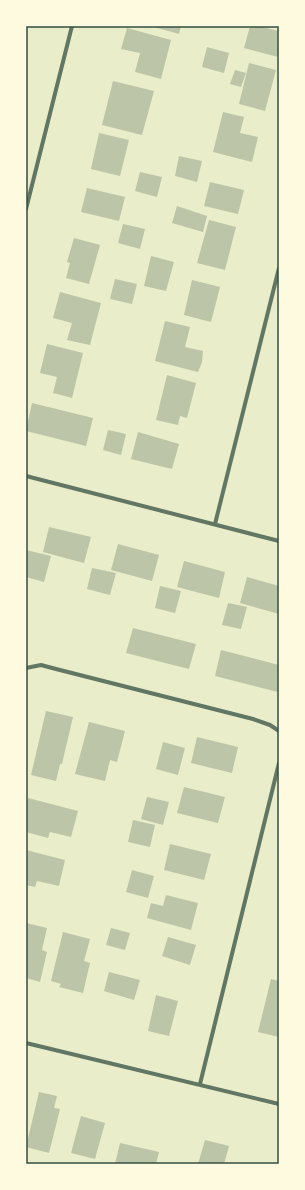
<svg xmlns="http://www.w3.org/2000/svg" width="305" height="1190" font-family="'Libre Baskerville',serif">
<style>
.building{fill:#bcc5a7}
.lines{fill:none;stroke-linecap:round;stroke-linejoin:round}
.minor{stroke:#617663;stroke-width:4}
.neatline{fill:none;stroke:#344e41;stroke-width:1.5}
</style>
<rect width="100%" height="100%" fill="#e9edc9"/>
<path class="building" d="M150,26H181L179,34Z
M250,26H258L279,31L278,57L244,48Z
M127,28L171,40L161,79L135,72L140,53L121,49Z
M207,47L229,53L224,73L202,67Z
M249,63L276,70L265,111L239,104Z
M235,70L246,73L241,87L230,84Z
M113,81L154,91L142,135L102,125Z
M223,112L244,117L240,133L258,137L252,162L213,152Z
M99,133L129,140L120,176L91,169Z
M179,156L202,161L197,182L175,176Z
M140,172L162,177L157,197L135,191Z
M210,182L244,190L238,214L204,206Z
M87,188L125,197L119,221L81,212Z
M177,206L207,216L203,232L172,223Z
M209,220L236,227L225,270L197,263Z
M123,224L145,229L140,249L118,243Z
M74,238L100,245L89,284L66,278L70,263L67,262Z
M151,256L174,262L166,291L144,286Z
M115,279L137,284L132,304L110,299Z
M192,280L220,287L211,322L184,315Z
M60,292L101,303L90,345L67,340L72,323L53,318Z
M165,321L190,327L185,347L203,351L202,362L198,372L155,361Z
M47,344L83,353L72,398L53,393L57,377L40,373Z
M167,375L196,383L187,418L180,416L178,425L156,420Z
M32,403L93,418L86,446L26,431Z
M108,430L126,434L121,455L103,450Z
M138,432L179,444L172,469L131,459Z
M49,527L91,537L84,563L43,552Z
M118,544L159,555L152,581L111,570Z
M26,550L51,556L44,582L26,577Z
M184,561L225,572L219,598L177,587Z
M92,568L116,573L110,595L87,589Z
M247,577L279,586V614L240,603Z
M160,586L181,591L175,613L155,608Z
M228,603L247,607L241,629L222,625Z
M133,628L196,644L189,669L126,653Z
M221,650L279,665L278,692L215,676Z
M46,711L73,717L62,764H60L56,781L31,775Z
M89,722L125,731L117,762L110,760L105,781L75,774Z
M197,737L238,747L232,773L191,763Z
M163,742L185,748L178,775L156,769Z
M184,787L225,797L218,823L177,813Z
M147,797L169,802L163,825L141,819Z
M28,798L78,811L71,837L50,832L48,838L26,832V806Z
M133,820L155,825L150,847L128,842Z
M170,844L211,854L204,880L164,870Z
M26,850L65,860L59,886L37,881L35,887L26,885Z
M132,870L154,876L148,898L126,892Z
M166,895L198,903L191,930L147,918L151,903L163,906Z
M26,923L47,928L42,950L47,952L40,982L26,978Z
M111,928L130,933L125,950L106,945Z
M63,932L90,939L84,961L90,963L83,993L59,987L61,984L51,981Z
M168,937L196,945L190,965L162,956Z
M109,972L140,980L134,1000L104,991Z
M271,979L279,981V1037L258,1032Z
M156,995L178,1001L169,1036L148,1031Z
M39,1092L57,1096L54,1108L60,1109L49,1153L26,1147Z
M81,1116L105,1123L95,1159L71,1153Z
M205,1140L229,1146L224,1164H198Z
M120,1143L159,1152L156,1164H115Z"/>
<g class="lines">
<path class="minor" d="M26,209L72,26
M26,476L279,541
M215,524L279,268
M26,668L41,665L56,669L253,719L270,725L279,731
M26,1043L279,1104
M200,1084L279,763"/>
</g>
<rect width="305" height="1190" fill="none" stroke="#fefae0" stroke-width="54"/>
<rect x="27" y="27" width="251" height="1136" class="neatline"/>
</svg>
